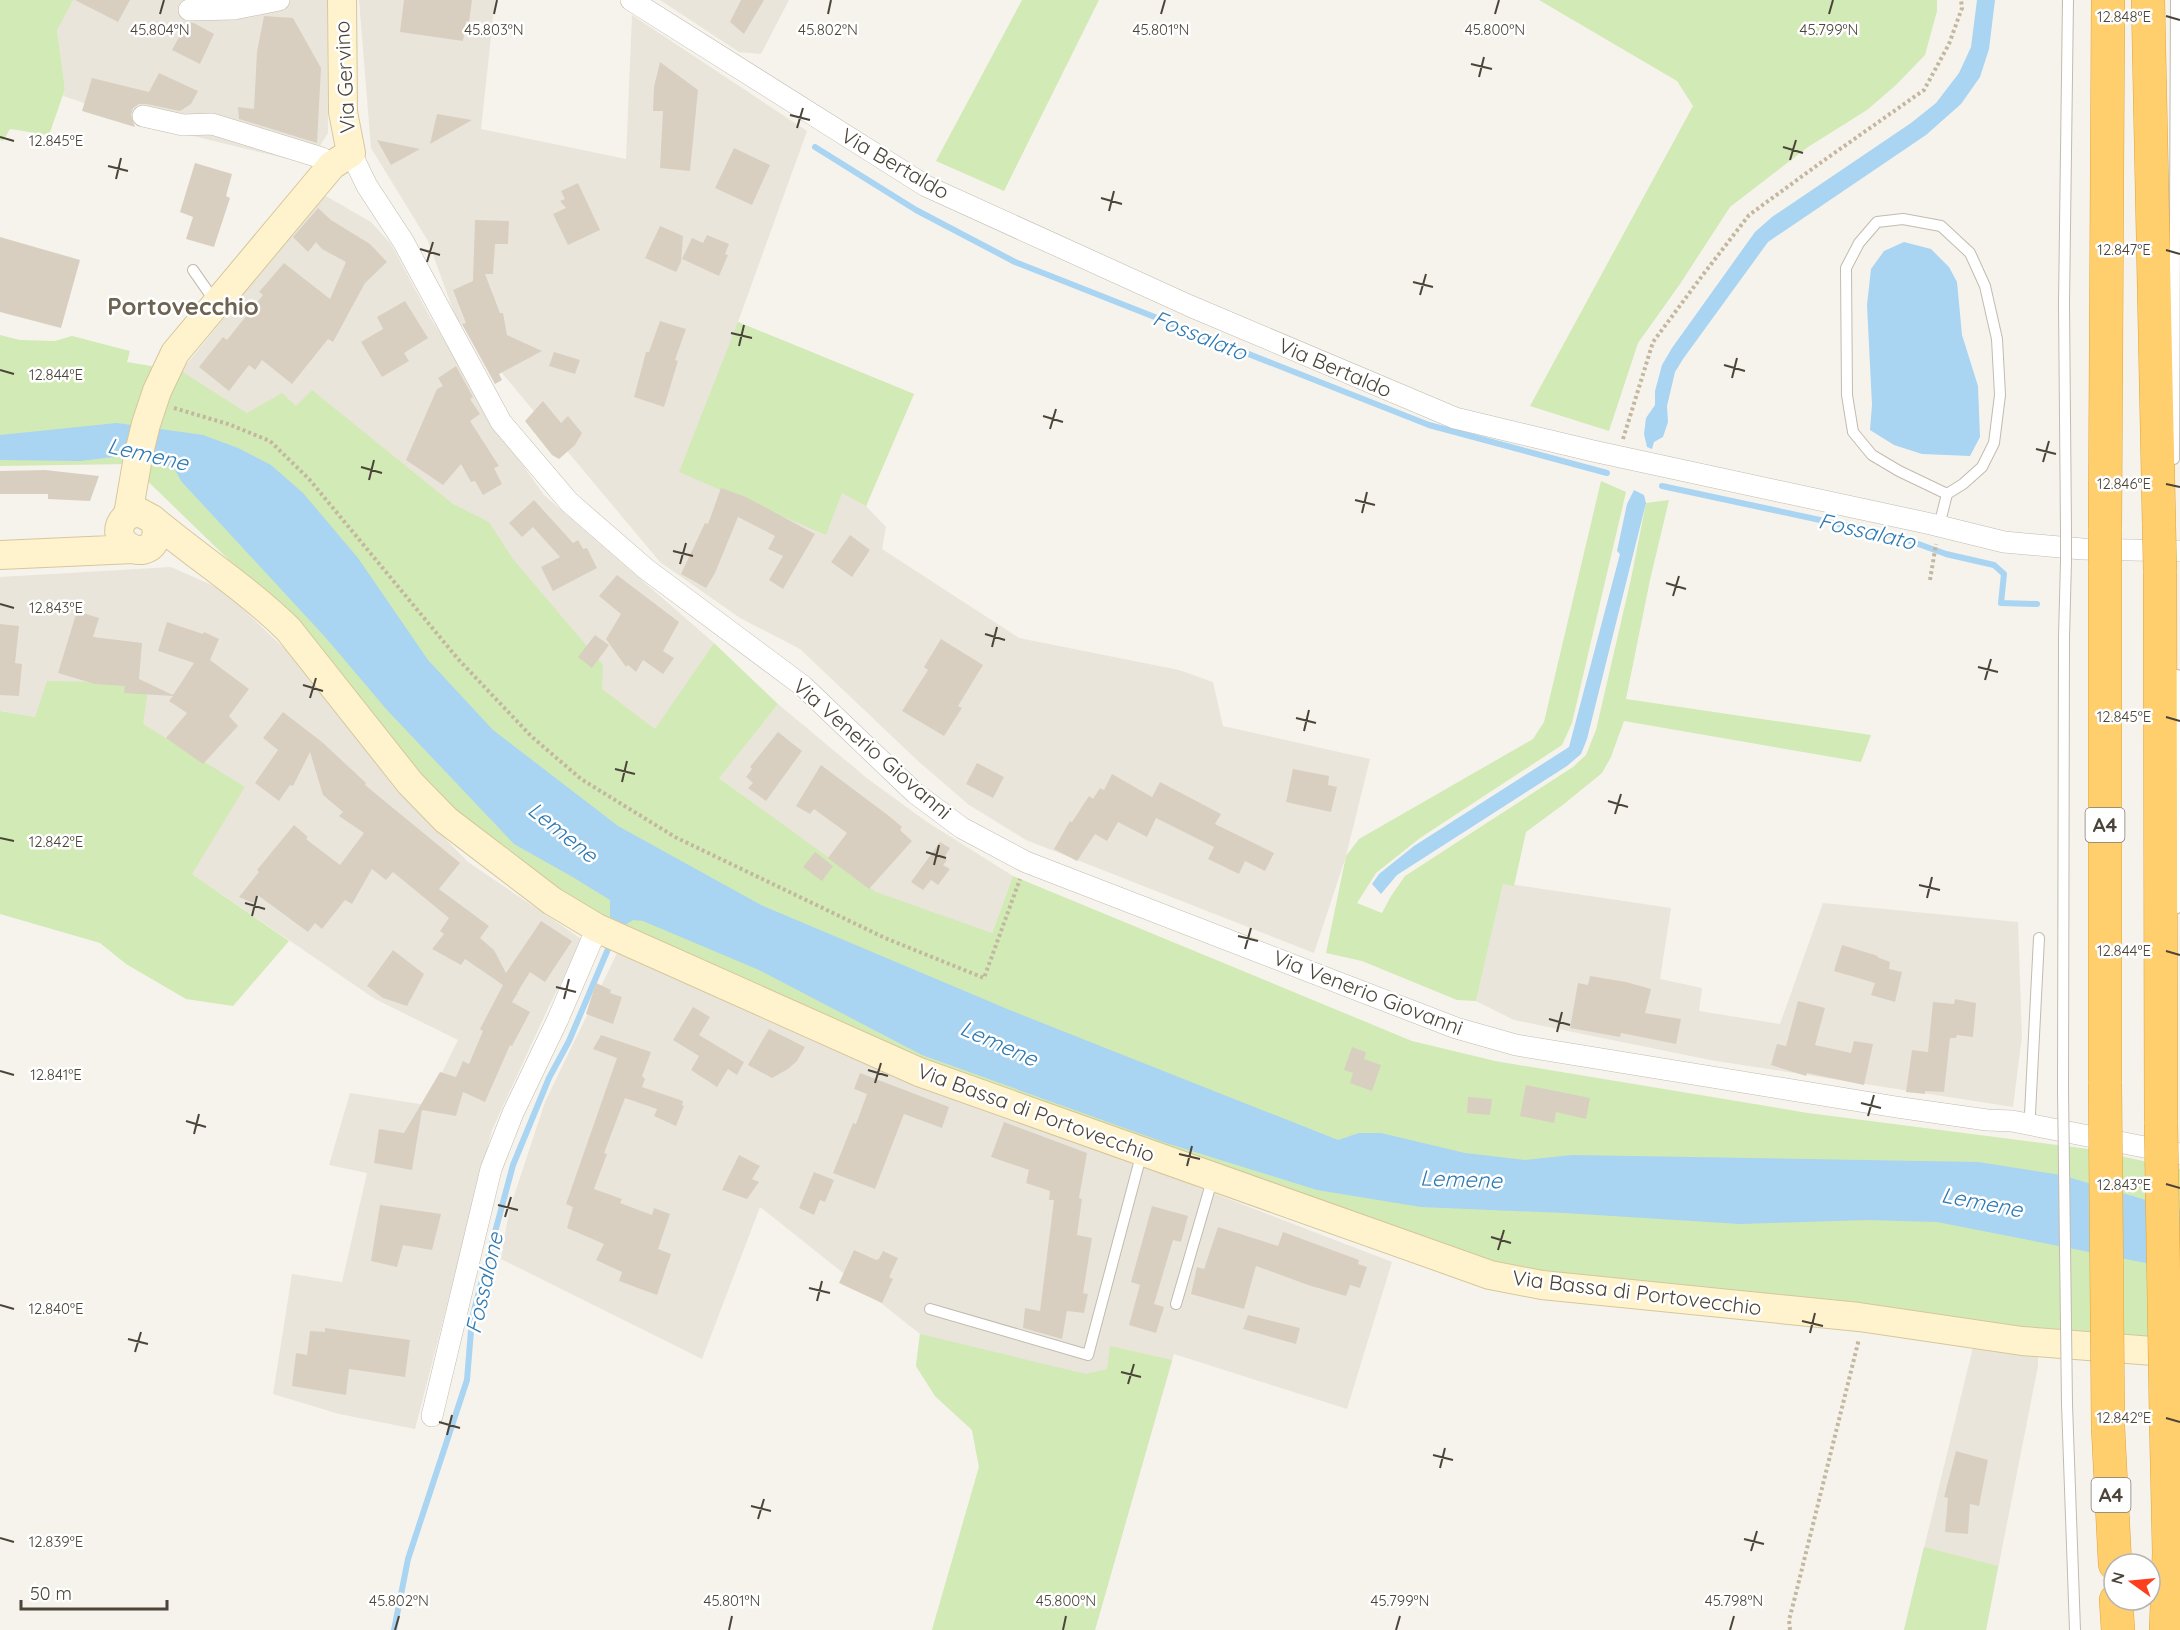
<svg xmlns="http://www.w3.org/2000/svg" width="2180" height="1630" font-family="Quicksand,sans-serif">
<style>
.residential{fill:#eae5da}
.green{fill:#d2eab5}
.water{fill:#a9d4f2}
.lines{fill:none;stroke-linecap:round;stroke-linejoin:round}
.stream{stroke:#a9d4f2;stroke-width:6}
.building{fill:#d8cfc1}
.lane-casing{stroke:#c2bbae;stroke-width:12}
.street-casing{stroke:#c2bbae;stroke-width:22}
.secondary-casing{stroke:#d6c79b;stroke-width:30}
.highway-casing{stroke:#e0a43c;stroke-width:34}
.path{stroke:#c4b79f;stroke-width:4;stroke-dasharray:3 3;stroke-linecap:butt}
.lane{stroke:#fff;stroke-width:10}
.street{stroke:#fff;stroke-width:21}
.secondary{stroke:#fff3cd;stroke-width:28}
.highway{stroke:#ffcf6e;stroke-width:33}
.lane-bridge-casing{stroke:#c2bbae;stroke-width:12;stroke-linecap:butt}
.highway-bridge-casing{stroke:#e0a43c;stroke-width:34;stroke-linecap:butt}
.lane-bridge{stroke:#fff;stroke-width:10}
.highway-bridge{stroke:#ffcf6e;stroke-width:33}
.ticks{fill:none;stroke:#4b4439;stroke-width:2}
.labels{text-anchor:middle;stroke-width:5;stroke-linejoin:round;paint-order:stroke}
.shield{fill:#fff;stroke:#817c74;stroke-width:1.5}
.shield-label{font-size:20px;font-weight:bold;fill:#4b4439}
.street-label{font-size:21px;fill:#4b4439;stroke:#fff}
.water-label{font-size:22px;font-style:italic;fill:#2e7ab2;stroke:#fff}
.quarter-label{font-size:24px;font-weight:bold;fill:#6e6250;stroke:#fff}
.ticks-label{font-size:15px;text-anchor:middle;fill:#4b4439;stroke:#fff;stroke-width:5;stroke-linejoin:round;paint-order:stroke}
</style>
<rect width="100%" height="100%" fill="#f6f3ec"/>
<path class="residential" d="M70,0H327L328,133L309,164L156,127L63,96L65,89L57,30Z
M359,0H495L481,129L626,159L632,15L807,131L738,322L914,394L866,506L886,527L882,549L1019,638L1179,670L1213,682L1223,726L1370,759L1346,856L1314,953L1026,840L969,805L919,762L800,649L740,618L660,562L456,318L428,241L371,148Z
M660,0H789L761,54L739,52Z
M324,195L371,222L391,244L430,317L512,450L544,495L714,643L615,789L181,371Z
M171,567L223,590L288,652L395,788L468,862L583,940L549,1006L492,1130L415,1429L339,1414L273,1394L292,1274L342,1282L367,1173L329,1165L350,1093L426,1105L458,1040L375,999L192,874L35,717L0,711V577Z
M778,704L868,779L927,822L1013,876L978,970L718,777Z
M1503,883L1671,908L1660,979L1702,988L1699,1011L1780,1024L1823,903L2018,922L2022,1036L2013,1107L1710,1060L1514,1020L1476,1001Z
M620,947L884,1066L1392,1262L1347,1409L1174,1354L1095,1630H932L979,1467L972,1430L935,1396L916,1366L920,1334L760,1207L702,1359L501,1259L509,1211L545,1102Z
M1974,1343L2038,1357V1366L1986,1630H1904Z"/>
<path class="green" d="M0,0H73L57,30L65,89L49,135L10,129L3,141L0,140Z
M1022,0H1099L1004,191L936,161Z
M1539,0H1937V11L1925,55L1896,85L1867,110L1808,147L1730,207L1680,284L1638,343L1609,431L1530,406L1693,106L1677,81Z
M738,322L914,394L866,506L842,493L826,535L679,472Z
M0,335L20,340L55,341L72,336L130,351L127,362L181,371L247,413L282,393L296,406L312,390L453,504L489,522L513,559L603,665L602,689L655,729L714,643L778,704L719,778L876,892L992,933L1013,876L1412,1041L1495,1061L1808,1113L2088,1149L2180,1169V1347L1539,1278L1038,1110L607,923L458,816L373,726L294,623L130,464L0,466Z
M1601,481L1626,492L1572,723L1562,745L1420,838L1376,873L1357,903L1382,913L1391,896L1405,876L1573,767L1586,755L1596,730L1631,579L1646,503L1669,500L1650,580L1626,699L1871,735L1861,762L1624,721L1611,757L1602,773L1564,804L1526,832L1514,886L1503,884L1476,1001L1457,1000L1362,961L1326,953L1346,856L1359,839L1533,739L1544,722Z
M47,681L149,683L143,724L245,787L192,874L289,941L233,1006L186,999L126,964L100,943L0,914V711L35,717Z
M920,1334L1086,1374L1107,1369L1110,1346L1172,1360L1095,1630H932L979,1467L972,1430L935,1396L916,1366Z
M1924,1547L1998,1566L1986,1630H1904Z"/>
<path class="water" d="M1977,0H1995L1989,49L1980,77L1961,104L1926,135L1768,242L1683,359L1675,372L1667,406L1668,422L1663,437L1654,442L1652,449L1647,447L1644,434L1646,418L1655,405V391L1662,365L1672,348L1755,232L1772,217L1911,123L1936,103L1959,73L1971,47Z
M1904,242L1931,249L1949,267L1957,282L1962,335L1978,386L1980,437L1970,456L1922,454L1894,445L1870,430L1872,405L1867,305L1871,269L1884,251Z
M117,423L203,435L238,448L271,465L303,493L358,558L428,660L493,730L618,826L761,905L1012,1011L1338,1140L1359,1133H1381L1465,1153L1525,1160L1572,1155L1978,1162L2061,1175L2180,1210V1272L2156,1265L1937,1222L1868,1220L1740,1224L1565,1213L1421,1207L1317,1190L1166,1143L922,1055L759,970L643,921L633,920L625,925L610,917V900L571,876L514,844L387,710L326,638L181,481L174,468L131,455L80,461L0,460V435Z
M1634,490L1644,495L1646,503L1587,739L1581,754L1567,766L1397,875L1381,894L1372,884L1379,874L1414,846L1569,747L1620,554L1617,551L1627,504Z"/>
<g class="lines">
<path class="stream" d="M815,147L916,210L1015,262L1429,425L1607,473
M1662,486L1899,537L1946,554L1994,565L2004,574L2001,603L2037,604
M394,1630L408,1559L467,1380L472,1318L513,1165L549,1078L569,1041L611,942"/>
</g>
<path class="building" d="M75,0H130L118,22Z
M404,0H472L469,22L466,21L463,41L400,32Z
M741,0H764L744,34L730,22Z
M264,16L293,18L321,68L317,143L239,119L238,107L254,109L257,52Z
M187,22L194,23L214,34L200,64L172,50Z
M660,62L698,90L690,171L660,168L663,111H653L654,87Z
M159,73L198,91L191,104L180,111L146,104H139L133,108L131,114L135,127L82,111L92,78L149,92Z
M437,114L472,120L430,144Z
M377,140L420,149L391,165Z
M734,148L770,165L752,205L715,188Z
M195,163L232,174L226,196L230,198L214,247L186,239L193,217L180,212Z
M578,183L600,230L568,245L553,214L566,208L560,201L565,199L561,191Z
M318,208L331,220L370,244L387,262L365,283L333,342L328,339L292,384L262,360L255,370L249,365L229,391L199,367L223,337L227,340L263,295L259,292L284,263L330,299L346,262L322,249L316,242L308,252L293,237Z
M475,220L509,221L508,244H495L493,274H485L500,313H503L507,335L542,351L499,374L502,380L495,384L462,324L466,323L453,290L473,281Z
M660,226L683,236L681,262L676,272L645,258Z
M707,235L729,244L725,254L728,255L719,276L682,259L692,238L703,243Z
M0,237L80,260L61,328L0,312Z
M405,301L428,338L404,353L409,361L382,377L361,342L383,329L377,317Z
M660,321L686,329L675,360L678,361L664,407L634,397L646,352H649Z
M554,352L580,360L575,374L549,366Z
M456,366L473,397L470,399L480,414L470,421L499,466L494,468L502,484L483,495L475,481L471,482L461,464L443,485L406,460L437,389L443,386L438,378Z
M543,401L561,423L568,416L582,433L575,445L559,459L552,455L525,421Z
M45,470L99,476L90,501L48,499V494H0V471Z
M721,488L746,497L815,534L783,589L769,580L783,556L768,549L775,536L738,517L715,573L706,588L681,574L705,523L708,524Z
M534,500L573,543L578,540L583,549L587,548L597,568L553,591L541,567L560,557L533,527L522,537L509,523Z
M850,535L870,550L852,577L831,562Z
M617,575L679,622L663,651L674,658L663,674L643,660L636,672L628,665L626,667L606,639L621,614L599,596Z
M77,611L99,618L93,637L142,643L139,679L173,695L194,663L158,651L167,622L203,634L204,632L219,639L210,660L249,689L229,716L238,726L203,764L166,738L187,713L169,701L173,696L124,693L125,686L95,684L58,673Z
M0,624L19,626L15,663L22,664L19,696L0,695Z
M595,635L609,645L592,668L578,657Z
M941,639L983,665L958,706L962,708L944,736L902,711L928,670L924,667Z
M283,712L322,742L366,783L365,785L460,863L439,889L489,926L480,938L494,950L506,973L541,921L572,941L545,982L530,972L517,993L519,996L517,994L512,1002L530,1012L512,1046L510,1045L485,1102L463,1092L456,1116L422,1110L412,1170L374,1163L379,1129L404,1133L440,1072L456,1077L463,1061L469,1064L483,1031L480,1029L503,985L465,959L461,965L432,949L444,934L440,931L449,918L393,872L386,880L372,869L352,904L345,900L322,929L315,923L308,932L259,896L253,903L239,897L259,872L257,870L294,825L308,837L306,839L340,865L364,833L339,816L343,812L323,795L310,752L293,786L290,785L279,801L255,783L278,750L263,738Z
M778,732L802,751L766,801L748,788L753,783L746,777L752,769L750,767Z
M977,763L1004,777L993,798L966,784Z
M821,765L889,816L902,827L900,830L912,841L869,889L828,858L847,833L814,809L810,814L796,806Z
M1293,769L1329,776L1328,785L1337,787L1331,812L1286,802Z
M1112,774L1152,797L1160,782L1221,814L1215,824L1274,853L1265,871L1245,861L1239,874L1208,859L1214,847L1156,818L1147,837L1118,822L1107,841L1095,834L1077,861L1054,849L1070,821L1072,822L1089,796L1093,799L1100,788L1104,790Z
M940,842L950,848L944,858L947,860L943,865L950,869L938,885L931,880L923,890L911,882Z
M815,852L833,866L822,881L803,867Z
M1842,945L1878,956L1877,957L1890,962L1889,969L1902,972L1895,1002L1871,995L1875,983L1834,971Z
M393,950L424,974L407,1006L383,998L367,986Z
M1590,976L1626,982L1651,989L1645,1013L1681,1019L1676,1044L1621,1033L1620,1037L1570,1028L1578,983L1588,985Z
M596,983L611,990L610,993L622,997L613,1024L586,1014Z
M1955,999L1976,1003L1973,1037L1957,1035L1956,1038H1950L1944,1092L1925,1091V1094L1906,1092L1912,1050L1928,1052L1933,1002L1954,1004Z
M1798,1001L1825,1008L1815,1045L1851,1053L1854,1041L1873,1044L1864,1085L1807,1073L1806,1076L1771,1065L1777,1044L1786,1046Z
M693,1007L710,1017L699,1035L744,1062L737,1075L728,1069L717,1087L691,1070L699,1056L673,1040Z
M769,1029L805,1047L797,1061L788,1069L772,1078L748,1065Z
M601,1035L651,1052L642,1076L645,1079L642,1087L683,1101L682,1105L684,1106L676,1126L654,1116L657,1109L625,1098L604,1153L607,1154L594,1189L622,1199L620,1203L652,1215L654,1208L670,1214L658,1249L671,1254L657,1295L619,1281L622,1272L596,1260L604,1244L567,1228L573,1207L566,1204L617,1058L593,1049Z
M1352,1047L1366,1052L1364,1059L1381,1065L1372,1091L1350,1083L1353,1073L1344,1070Z
M860,1073L949,1107L942,1128L904,1114L875,1189L833,1173L853,1123L856,1124L867,1094L854,1089Z
M1526,1085L1590,1098L1586,1119L1556,1112L1554,1123L1520,1116Z
M1468,1097L1492,1099L1490,1115L1467,1113Z
M1004,1122L1087,1153L1079,1198L1082,1199L1077,1235L1092,1238L1083,1293L1088,1294L1084,1313L1067,1311L1062,1339L1023,1328L1025,1308L1040,1311L1054,1200H1049L1050,1191L1026,1183L1029,1170L991,1157Z
M739,1155L760,1166L752,1179L759,1182L747,1199L722,1190Z
M814,1172L834,1180L825,1202L820,1200L814,1215L799,1208Z
M380,1205L441,1214L432,1250L403,1245L397,1267L371,1261Z
M1152,1206L1188,1216L1181,1242L1173,1240L1154,1304L1164,1307L1156,1333L1129,1325L1140,1285L1131,1282Z
M1218,1227L1278,1246L1283,1232L1359,1260L1358,1264L1367,1267L1360,1288L1350,1285L1346,1296L1308,1285L1256,1266L1244,1309L1191,1294L1197,1267L1204,1269Z
M854,1250L876,1260L879,1259L883,1251L898,1258L889,1277L893,1279L882,1303L839,1283Z
M1248,1315L1300,1328L1296,1344L1243,1329Z
M325,1328L410,1340L405,1377L349,1369L346,1395L292,1386L296,1353L307,1355L310,1331L325,1332Z
M1956,1451L1988,1460L1979,1506L1970,1504L1968,1534L1945,1532L1948,1498L1944,1497Z"/>
<g class="lines">
<defs>
<path id="lane" d="M193,270L216,303
M2174,459L2176,0
M1939,526L1947,494L1963,484L1982,467L1994,443L2000,395L1997,339L1985,286L1970,253L1941,226L1903,219L1877,222L1859,243L1846,268L1847,395L1853,432L1872,455L1899,471L1947,494
M2066,531L2064,304L2068,0
M2177,675V908
M2063,1089L2064,637L2066,561
M2028,1125L2030,1114L2039,938
M1176,1304L1213,1177
M930,1309L1088,1355L1142,1152
M2067,1404L2075,1630"/>
<path id="street" d="M631,0L926,186L1190,306L1455,418L1593,451L1931,524L2004,542L2082,549L2180,551
M189,10L234,9L279,0
M143,116L183,125L212,124L322,158L332,165
M351,153L367,186L403,241L501,422L569,502L646,569L803,686L915,793L962,828L1026,862L1456,1028L1516,1045L1896,1107L1987,1120L2012,1121L2180,1154
M432,1416L491,1169L513,1113L558,1019L597,928"/>
<path id="secondary" d="M128,515L139,512L152,519C156,524 158,530 156,537C147,567 100,539 128,515L138,457L146,424L157,391L175,353L332,165L351,153L343,112L342,0
M152,519C197,557 246,588 288,629L410,783L446,820L552,901L597,928L919,1072L1490,1275L1542,1285L1859,1317L2022,1341L2180,1353
M0,555L133,549"/>
<path id="highway" d="M2148,0L2159,525
M2105,530L2108,0
M2160,570L2161,1124
M2105,1084V566
M2166,1418L2169,1553L2166,1630
M2108,1427L2115,1564
M2116,1600L2118,1630"/>
</defs>
<use href="#lane" class="lane-casing"/>
<use href="#street" class="street-casing"/>
<use href="#secondary" class="secondary-casing"/>
<use href="#highway" class="highway-casing"/>
<path class="path" d="M174,408L228,424L270,441L309,479L458,659L531,736L581,779L675,837L885,938L984,978L1020,879
M1623,439L1653,342L1702,276L1749,215L1823,161L1924,90L1949,44L1962,8L1961,0
M1930,580L1936,544
M1790,1630L1789,1620L1794,1601L1859,1339"/>
<use href="#lane" class="lane"/>
<use href="#street" class="street"/>
<use href="#secondary" class="secondary"/>
<use href="#highway" class="highway"/>
<defs>
<path id="lane-bridge" d="M2066,561V531
M2063,1089L2067,1404"/>
<path id="highway-bridge" d="M2159,525L2160,570
M2105,566V530
M2105,1084L2108,1427
M2161,1124L2166,1418"/>
</defs>
<use href="#lane-bridge" class="lane-bridge-casing"/>
<use href="#highway-bridge" class="highway-bridge-casing"/>
<use href="#lane-bridge" class="lane-bridge"/>
<use href="#highway-bridge" class="highway-bridge"/>
</g>
<path class="ticks" d="M160,14L164,0M494,14L497,0M828,14L831,0M1161,14L1165,0M1495,14L1499,0M1829,14L1833,0M2166,16L2180,20M1471,64L1492,69M1479,77L1484,57M790,115L810,120M797,128L803,108M0,137L14,141M1783,147L1803,153M1790,160L1796,140M108,166L128,171M116,179L121,158M1101,198L1122,204M1109,211L1114,191M420,249L440,255M2166,250L2180,254M427,262L433,242M1413,282L1433,287M1420,295L1426,274M731,333L752,338M739,346L744,325M1724,365L1745,371M0,370L14,374M1732,378L1737,358M1043,416L1063,422M1050,429L1056,409M2036,449L2056,454M2043,462L2049,441M361,467L382,473M369,480L374,460M2166,484L2180,487M1355,500L1375,505M1362,513L1367,492M673,551L693,556M680,564L686,543M1666,583L1686,589M1673,596L1679,576M0,604L14,608M985,634L1005,640M992,647L997,627M1978,667L1998,672M1985,680L1991,659M303,685L323,691M310,698L316,678M2166,717L2180,721M1296,718L1316,723M1304,731L1309,710M615,769L635,774M622,782L627,761M1608,801L1628,807M1615,814L1621,794M0,838L14,841M926,852L946,858M934,865L939,845M1919,885L1940,890M1927,898L1932,877M245,903L265,909M252,916L257,896M1238,936L1258,941M1245,949L1251,928M2166,951L2180,955M556,987L576,992M564,999L569,979M1549,1019L1570,1025M1557,1032L1562,1012M868,1070L888,1076M0,1071L14,1075M875,1083L881,1063M1861,1103L1881,1108M1868,1116L1874,1095M186,1121L206,1127M194,1134L199,1114M1179,1154L1200,1159M1187,1166L1192,1146M2166,1184L2180,1188M498,1205L518,1210M505,1217L511,1197M1491,1237L1511,1243M1498,1250L1504,1230M809,1288L830,1293M817,1301L822,1281M0,1305L14,1309M1802,1321L1823,1326M1810,1333L1815,1313M128,1339L148,1344M135,1352L141,1332M1121,1372L1141,1377M1128,1384L1134,1364M2166,1418L2180,1422M439,1422L460,1428M447,1435L452,1415M1433,1455L1453,1460M1440,1468L1445,1448M751,1506L771,1511M758,1519L764,1499M0,1538L14,1542M1744,1539L1764,1544M1751,1551L1757,1531M395,1630L399,1616M729,1630L732,1616M1063,1630L1066,1616M1396,1630L1400,1616M1730,1630L1734,1616"/>
<g class="labels">
<g class="shield">
<rect x="2085.5" y="808" width="39" height="34" rx="4.5"/>
<rect x="2091.5" y="1478" width="39" height="34" rx="4.5"/>
</g>
<g class="shield-label">
<text x="2105" y="832">A4</text>
<text x="2111" y="1502">A4</text>
</g>
<g class="street-label">
<text transform="translate(345 77) rotate(-93)" y="7">Via Gervino</text>
<text transform="translate(895 164) rotate(30)" y="7">Via Bertaldo</text>
<text transform="translate(1335 368) rotate(23)" y="7">Via Bertaldo</text>
<text transform="translate(872 749) rotate(41)" y="7">Via Venerio Giovanni</text>
<text transform="translate(1368 993) rotate(21)" y="7">Via Venerio Giovanni</text>
<text transform="translate(1036 1113) rotate(20)" y="7">Via Bassa di Portovecchio</text>
<text transform="translate(1637 1293) rotate(7)" y="7">Via Bassa di Portovecchio</text>
</g>
<g class="water-label">
<text transform="translate(1200 335) rotate(22)" y="8">Fossalato</text>
<text transform="translate(148 454) rotate(13)" y="8">Lemene</text>
<text transform="translate(1867 531) rotate(13)" y="8">Fossalato</text>
<text transform="translate(563 832) rotate(39)" y="8">Lemene</text>
<text transform="translate(999 1043) rotate(24)" y="8">Lemene</text>
<text transform="translate(1461 1179) rotate(2)" y="8">Lemene</text>
<text transform="translate(1982 1202) rotate(11)" y="8">Lemene</text>
<text transform="translate(484 1283) rotate(-77)" y="8">Fossalone</text>
</g>
<g class="quarter-label">
<text x="183" y="315">Portovecchio</text>
</g>
</g>
<g class="ticks-label">
<text x="2124" y="22">12.848°E</text>
<text x="1495" y="35">45.800°N</text>
<text x="160" y="35">45.804°N</text>
<text x="494" y="35">45.803°N</text>
<text x="828" y="35">45.802°N</text>
<text x="1161" y="35">45.801°N</text>
<text x="1829" y="35">45.799°N</text>
<text x="56" y="146">12.845°E</text>
<text x="2124" y="255">12.847°E</text>
<text x="56" y="380">12.844°E</text>
<text x="2124" y="489">12.846°E</text>
<text x="56" y="613">12.843°E</text>
<text x="2124" y="722">12.845°E</text>
<text x="56" y="847">12.842°E</text>
<text x="2124" y="956">12.844°E</text>
<text x="56" y="1080">12.841°E</text>
<text x="2124" y="1190">12.843°E</text>
<text x="56" y="1314">12.840°E</text>
<text x="2124" y="1423">12.842°E</text>
<text x="56" y="1547">12.839°E</text>
<text x="399" y="1606">45.802°N</text>
<text x="732" y="1606">45.801°N</text>
<text x="1066" y="1606">45.800°N</text>
<text x="1400" y="1606">45.799°N</text>
<text x="1734" y="1606">45.798°N</text>
</g>
<g transform="translate(2132 1582) rotate(285)"><circle r="28" fill="#ffffff" stroke="#b7b4b0" stroke-width="1.5"/>
<path d="M0-4.5L10 22L0 15L-10 22Z" fill="#fc3f1d"/>
<text y="-9" font-size="16" font-weight="bold" text-anchor="middle" fill="#4b4439">N</text>
</g>
<path d="M21 1600v9h146v-9" fill="none" stroke="#4b4439" stroke-width="3"/>
<text x="30" y="1600" font-size="18" fill="#4b4439" stroke="#ffffff" stroke-width="4.5" paint-order="stroke">50 m</text>
</svg>
